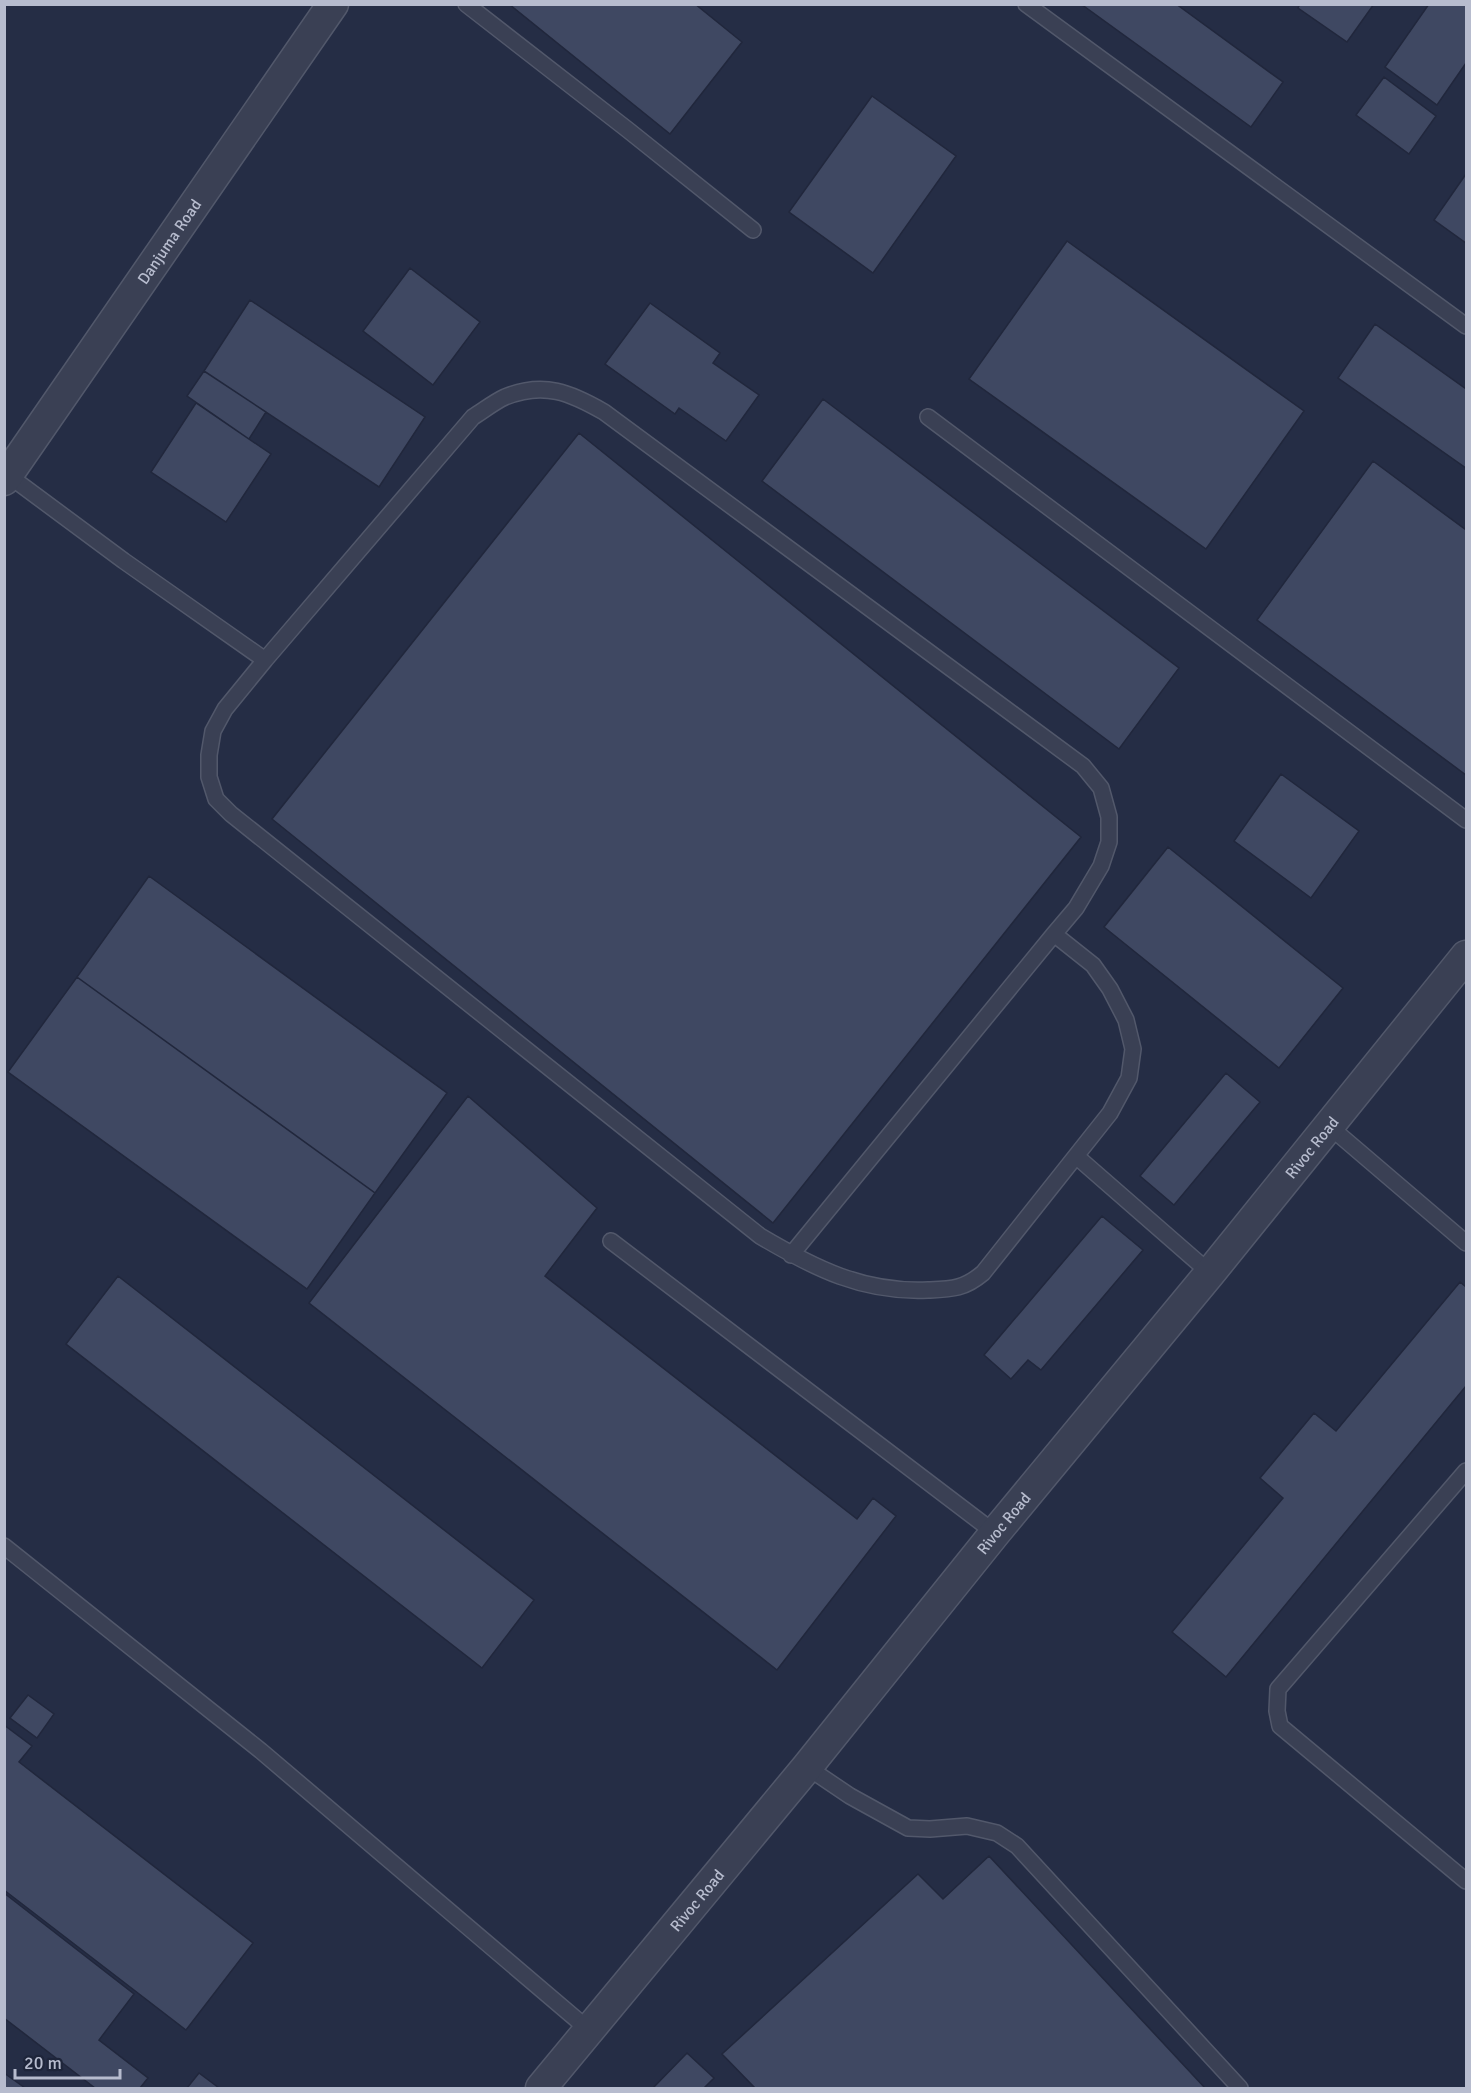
<svg xmlns="http://www.w3.org/2000/svg" width="1471" height="2093" font-family="Signika,sans-serif">
<style>
.building{fill:#3f4862;stroke:#21273c;stroke-width:1.5}
.lines{fill:none;stroke-linecap:round;stroke-linejoin:round}
.lane-casing{stroke:#52586b;stroke-width:18}
.street-casing{stroke:#52586b;stroke-width:33}
.lane{stroke:#3a4054;stroke-width:15}
.street{stroke:#3a4054;stroke-width:30}
.labels{text-anchor:middle;stroke-width:5;stroke-linejoin:round;paint-order:stroke}
.street-label{font-size:16px;fill:#b7bcce;stroke:#1e253a}
</style>
<rect width="100%" height="100%" fill="#252d45"/>
<path class="building" d="M509,4H695L742,42L670,134Z
M1081,4H1176L1283,82L1251,127Z
M1300,4H1374L1347,42L1298,8Z
M1429,4H1466V63L1437,105L1385,67Z
M1384,77L1436,116L1409,154L1356,115Z
M872,96L956,156L873,273L789,212Z
M1466,174V243L1434,220Z
M1067,241L1304,411L1206,549L969,379Z
M410,268L480,322L433,385L363,331Z
M250,300L425,417L379,487L204,371Z
M650,303L720,353L713,363L759,395L726,441L679,408L675,414L605,364Z
M1375,324L1466,389V468L1338,378Z
M204,371L266,412L249,439L187,396Z
M823,399L1179,668L1119,749L762,481Z
M196,403L271,454L226,522L151,472Z
M579,433L1081,837L773,1223L272,819Z
M1373,461L1466,530V775L1257,620Z
M1281,774L1359,831L1311,898L1234,841Z
M1168,847L1343,988L1279,1068L1104,927Z
M149,876L447,1093L375,1193L77,977Z
M77,977L375,1193L307,1289L8,1072Z
M1226,1073L1260,1102L1174,1205L1140,1176Z
M468,1096L597,1208L545,1276L857,1519L873,1498L896,1516L777,1670L309,1303Z
M1102,1216L1143,1250L1041,1370L1028,1360L1011,1379L984,1355Z
M118,1276L534,1600L482,1668L66,1344Z
M1460,1282L1466,1287V1386L1226,1677L1172,1632L1283,1498L1260,1478L1314,1413L1336,1431Z
M28,1695L54,1714L37,1738L10,1718Z
M4,1725L32,1746L19,1762L253,1943L186,2030L4,1890Z
M989,1856L1205,2088H755L722,2054L918,1874L943,1899Z
M4,1893L134,1994L99,2040L148,2078L140,2088H95L4,2018Z
M687,2053L714,2078L704,2088H653Z
M4,2073L25,2088H4Z
M199,2073L219,2088H187Z"/>
<g class="lines">
<defs>
<path id="lane" d="M466,4L628,130L753,230
M1026,4L1466,326
M928,417L1466,820
M8,475L124,561L265,660
M1329,1126L1466,1243
M1076,1156L1210,1273
M611,1241L995,1533
M791,1255L1054,934L1076,908L1101,866L1109,842V817L1101,788L1083,766L604,412C571,393 544,381 505,397C494,402 483,411 473,417L265,660L225,709L213,731L209,755V777L216,799L231,814L760,1236C814,1268 863,1293 928,1290C952,1289 964,1289 983,1273L1110,1113L1129,1078L1133,1049L1126,1020L1110,989L1093,965L1054,934
M1466,1471L1278,1689L1277,1711L1280,1726L1466,1881
M4,1546L261,1751L589,2030
M807,1767L850,1796L908,1828L930,1829L967,1826L997,1833L1017,1846L1240,2088"/>
<g id="street">
<path id="s1" d="M4,480L333,4"/>
<path id="s2" d="M541,2088L807,1767L995,1533L1210,1273L1466,956"/>
</g>
</defs>
<use href="#lane" class="lane-casing"/>
<use href="#street" class="street-casing"/>
<use href="#lane" class="lane"/>
<use href="#street" class="street"/>
</g>
<g class="labels">
<g class="street-label">
<text dy="6" stroke="none"><textPath href="#s1" startOffset="290">Danjuma Road</textPath></text>
<text dy="6" stroke="none"><textPath href="#s2" startOffset="1216">Rivoc Road</textPath></text>
<text dy="6" stroke="none"><textPath href="#s2" startOffset="730">Rivoc Road</textPath></text>
<text dy="6" stroke="none"><textPath href="#s2" startOffset="244">Rivoc Road</textPath></text>
</g>
</g>
<rect width="1471" height="2093" fill="none" stroke="#b7bcce" stroke-width="12"/>
<path d="M15 2069v9h105v-9" fill="none" stroke="#b7bcce" stroke-width="3"/>
<text x="24" y="2069" font-size="18" fill="#b7bcce" stroke="#1e253a" stroke-width="4.5" paint-order="stroke">20 m</text>
</svg>
